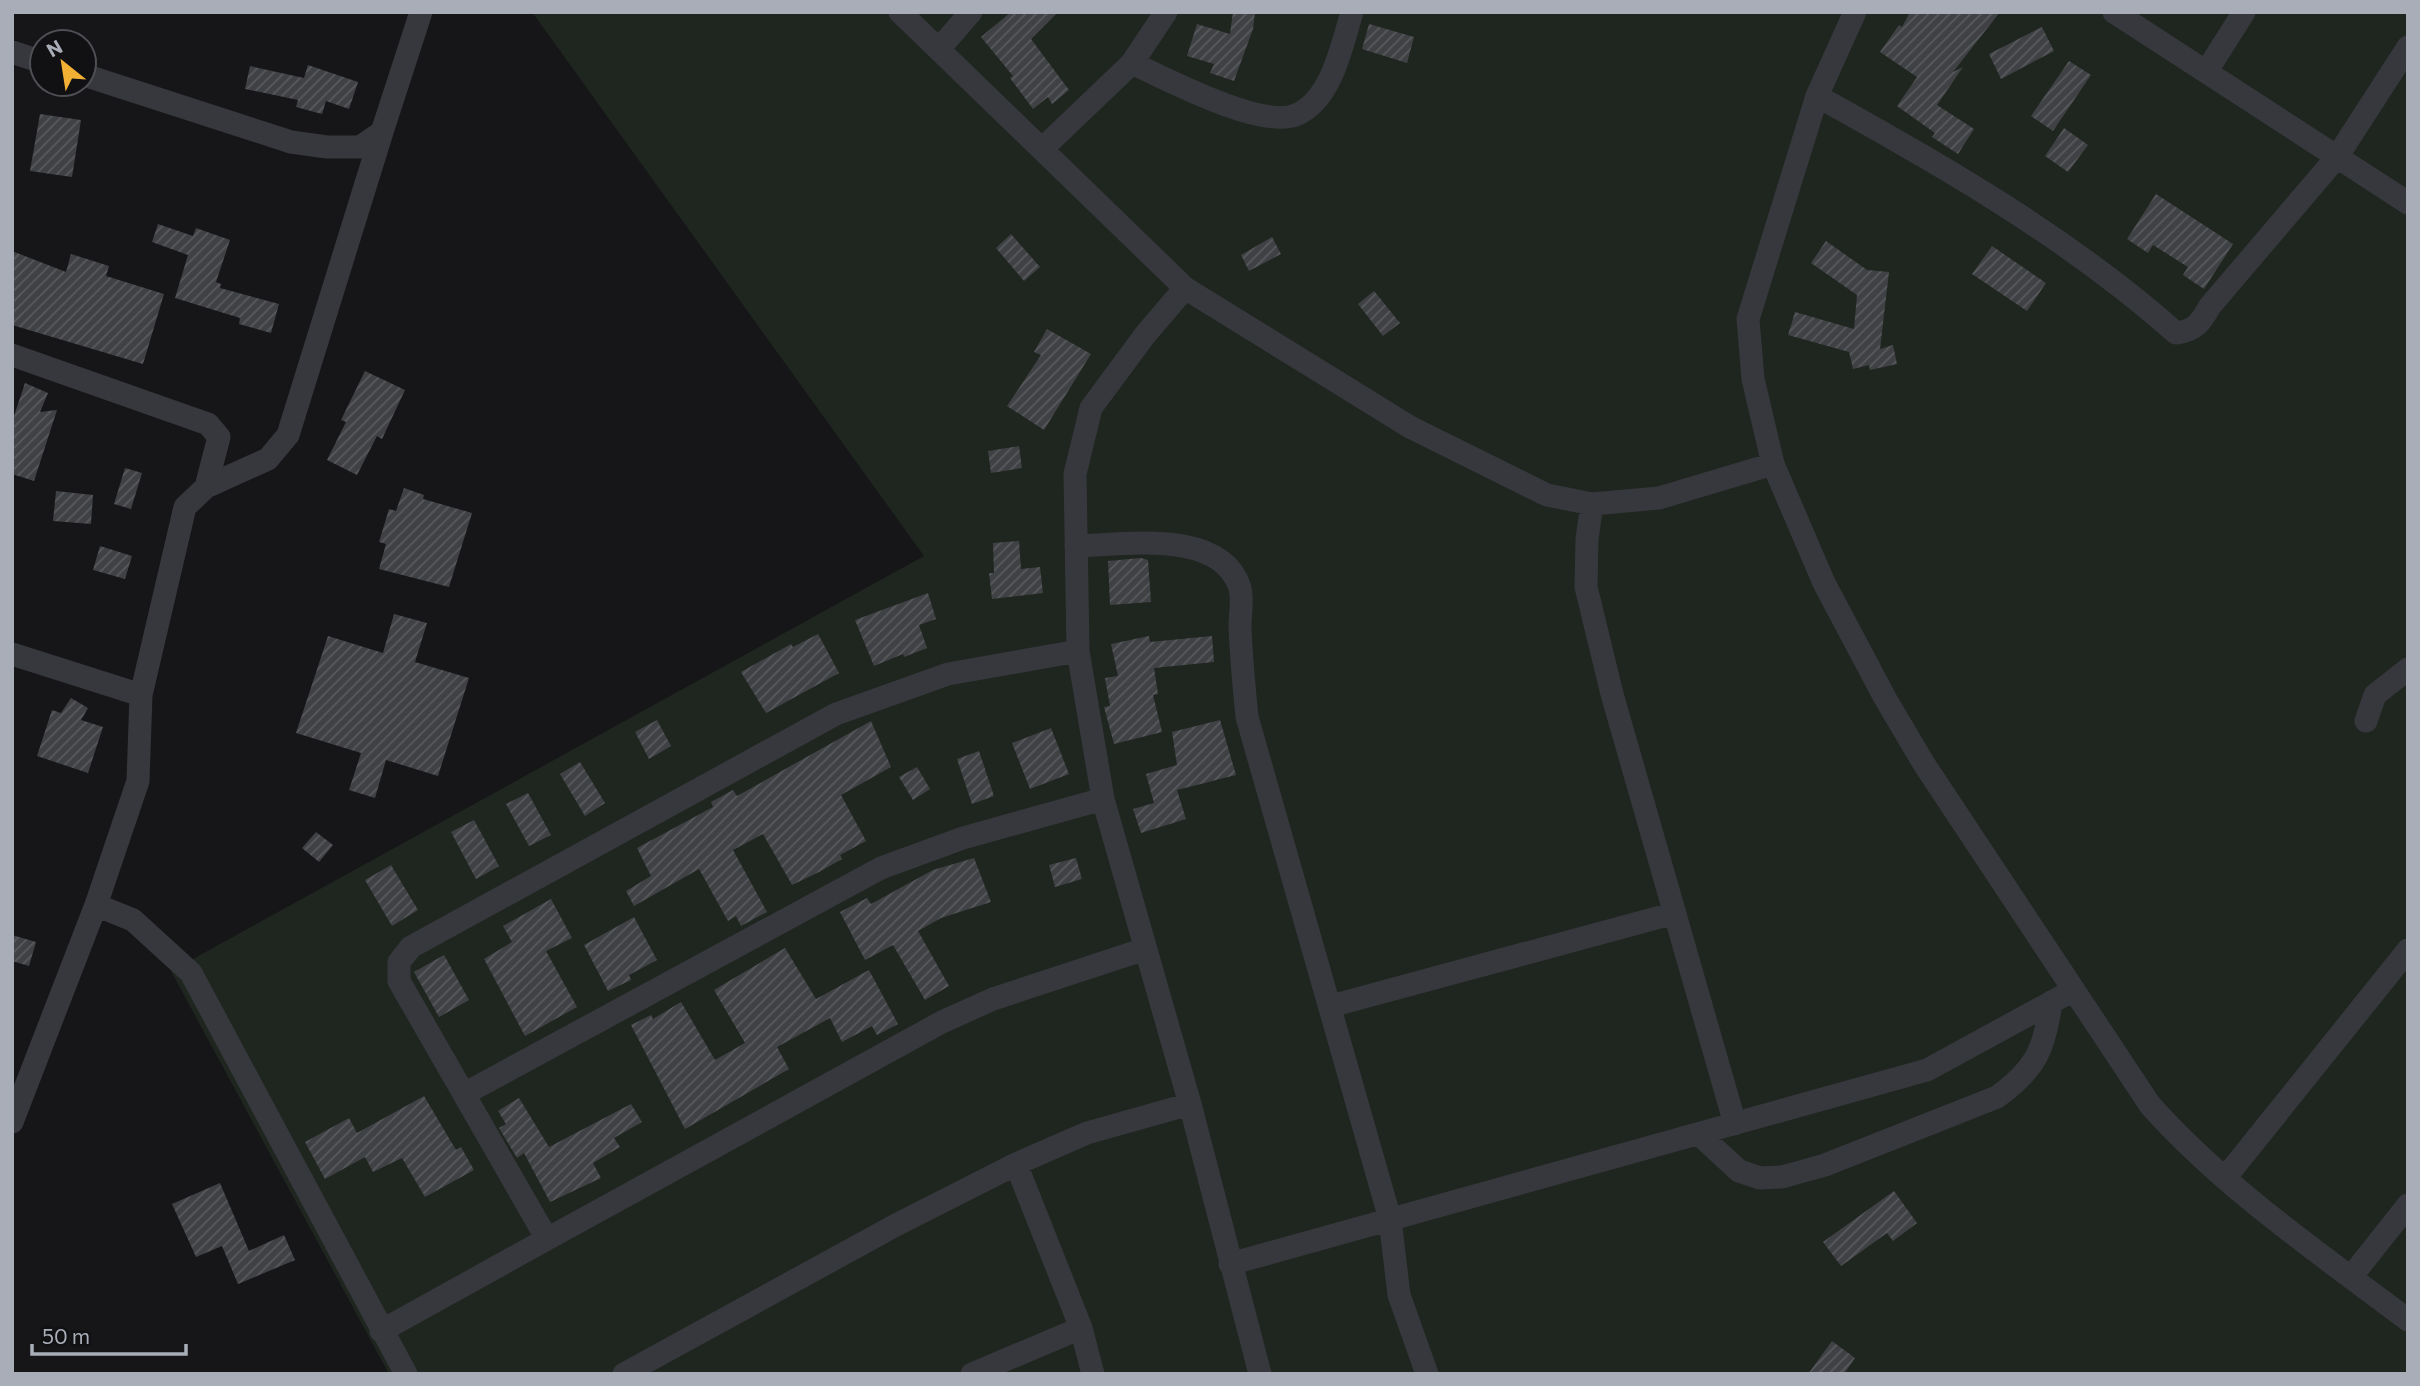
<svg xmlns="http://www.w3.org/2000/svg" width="2420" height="1386" font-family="Commissioner,sans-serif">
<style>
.green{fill:#1e261f}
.building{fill:url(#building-hatch)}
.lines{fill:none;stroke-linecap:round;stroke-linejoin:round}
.minor{stroke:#37383d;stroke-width:23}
</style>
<defs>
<pattern id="building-hatch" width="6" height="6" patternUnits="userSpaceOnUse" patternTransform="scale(1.75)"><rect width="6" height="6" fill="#404145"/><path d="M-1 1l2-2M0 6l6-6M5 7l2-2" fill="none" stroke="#595a5e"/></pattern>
</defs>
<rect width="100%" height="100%" fill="#161618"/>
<path class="green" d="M532,12H2408V1374H389L171,971L924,556Z"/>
<path class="building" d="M1011,12H1058L1031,39L1069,90L1052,104L1048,97L1033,109L1010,78L1013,76L981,37Z
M1233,12H1255L1253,29L1234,81L1210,73L1214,64L1187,56L1197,24L1230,34Z
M1910,12H2000L1953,72L1963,67L1937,105L1974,129L1958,154L1932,137L1935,133L1897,106L1917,77L1880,52L1899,25L1902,27Z
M1369,24L1414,37L1407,63L1362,49Z
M2042,27L2054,51L2001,79L1989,54Z
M2069,61L2091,75L2053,131L2031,116Z
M308,65L358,82L349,109L326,101L322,114L296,107L298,100L245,89L250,66L304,78Z
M40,114L81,120L72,177L30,171Z
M2064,128L2088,145L2068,172L2045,156Z
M2156,194L2233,244L2204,289L2183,275L2188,267L2153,245L2148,253L2127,239Z
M158,224L193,236L196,228L230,240L216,282L221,284L220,288L279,304L271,333L239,324L240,318L175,298L188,255L152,242Z
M1011,234L1040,267L1024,281L996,248Z
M1272,237L1281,254L1249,271L1241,255Z
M1826,241L1867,270L1889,272L1880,349L1893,345L1897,364L1870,370L1869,365L1853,369L1849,352L1788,335L1795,312L1854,329L1857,295L1811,263Z
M1992,246L2046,283L2027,311L1972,274Z
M12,251L66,272L71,254L109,266L106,276L164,294L143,364L12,325Z
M1374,291L1400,323L1383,336L1358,304Z
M1047,329L1091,354L1044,430L1007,406L1041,355L1034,352Z
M365,371L405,390L382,439L377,436L357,475L327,460L346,422L341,420Z
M25,383L48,393L40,412L57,410L34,481L12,474V422Z
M1019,446L1022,468L991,473L988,451Z
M125,468L142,473L131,509L114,504Z
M404,488L424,495L423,499L472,513L449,587L379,569L386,544L379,542L389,509L396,511Z
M56,491L93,495L91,524L53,521Z
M1019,541L1021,569L1040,567L1043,593L992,599L989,573H994L993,543Z
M100,546L132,556L125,579L93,570Z
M1141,558L1148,560L1151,602L1110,605L1108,561Z
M928,593L936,619L919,625L927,648L904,657L903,654L874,666L855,620Z
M394,614L427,623L415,662L469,678L438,776L386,760L375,798L349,790L361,753L296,733L328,636L383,653Z
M818,634L839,673L766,713L741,672L791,644L793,647Z
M1149,636L1150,642L1212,636L1214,662L1154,668L1158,694L1153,695L1162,732L1114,744L1104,707L1110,706L1105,678L1118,676L1111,644Z
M71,698L88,708L81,720L103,727L88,773L37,756L52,710L61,713Z
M657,720L671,746L649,759L635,732Z
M1220,720L1236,775L1177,790L1186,819L1141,833L1133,809L1154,803L1146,774L1177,765L1172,732Z
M871,721L891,767L841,795L866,841L840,855L842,859L819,872L792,885L763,834L733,850L767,912L741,926L736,916L728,921L699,869L634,906L626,891L651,876L637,848L713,807L711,802L733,790L737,796Z
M1051,728L1069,774L1030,789L1012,743Z
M979,751L994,796L972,804L957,759Z
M580,762L605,803L585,816L560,774Z
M917,767L930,789L913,800L899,777Z
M528,793L551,835L529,846L506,804Z
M474,820L499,866L476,879L451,832Z
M316,832L333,845L319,862L302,848Z
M974,858L991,902L941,918L918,931L949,986L925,1000L893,945L865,960L840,912L867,898L871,904L933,870Z
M1076,858L1082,879L1055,887L1049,865Z
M391,865L418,910L392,926L365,880Z
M551,899L572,938L546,951L577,1007L525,1036L484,959L512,942L503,926Z
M634,917L657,960L629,975L631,980L608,991L584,945Z
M12,935L36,942L29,966L12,961Z
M785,948L816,999L869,970L898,1024L877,1035L872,1026L842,1042L830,1018L777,1047L789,1069L685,1129L631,1025L651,1015L653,1019L681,1002L715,1060L745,1043L714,990Z
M444,955L469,1000L439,1017L414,972Z
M424,1096L456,1150L461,1147L474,1170L425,1197L402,1158L373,1172L365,1157L325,1179L305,1142L349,1118L357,1133Z
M519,1098L549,1147L631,1104L642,1122L614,1138L620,1147L593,1163L601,1178L550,1202L524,1153L517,1158L499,1128L506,1124L498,1111Z
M220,1183L249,1251L284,1235L295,1260L238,1284L222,1246L196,1257L172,1204Z
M1894,1191L1917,1223L1893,1241L1887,1233L1841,1266L1823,1242Z
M1832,1341L1855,1358L1844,1374H1808Z"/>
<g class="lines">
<path class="minor" d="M900,12L1185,288L1410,427L1547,495L1592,504L1659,498L1773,464
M1855,12L1817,96L1748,319L1753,379L1773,464L1824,583L1885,698L1924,764L2150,1105C2224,1188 2319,1253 2408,1320
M2114,12L2408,203
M939,49L971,12
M12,52L42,62
M1132,63C1166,79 1264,131 1298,114C1332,98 1342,45 1352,12
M2206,72L2244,12
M84,75L291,142L327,147H360L382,132L421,12
M1817,96C1942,165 2069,238 2176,333C2195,331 2201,322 2210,306L2337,157L2408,47
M1042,149L1132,63L1166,12
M1185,288L1145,335L1091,408L1075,474L1078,651L1103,799L1190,1104L1260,1374
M12,355L208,424L219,437L206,487
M1592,504L1587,539L1586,587L1612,694L1735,1124
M1076,546C1124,545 1221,528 1240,588C1243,599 1240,615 1240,626C1241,657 1244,687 1247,717L1390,1219L1399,1295L1427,1374
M12,654L141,695L138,781L96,905L12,1122
M141,695L185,507L206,487L268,459L288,435L382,132
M2366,721L2375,695L2408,669
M96,905L133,920L191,973L406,1374
M1331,1006L1675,913
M464,1094L881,868L963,838L1103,799
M1700,1135L1739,1171L1760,1178L1782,1177L1825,1165L1997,1097C2036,1069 2045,1048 2051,1002
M1016,1164L1081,1328L1093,1374
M2225,1178L2408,950
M547,1239L942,1022L993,999L1145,949
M1230,1264L1927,1070L2072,991
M2351,1277L2408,1205
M381,1331L547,1239L399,981V962L411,947L836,714L948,674L1078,651
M624,1374L896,1225L1016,1164L1087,1133L1190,1104
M972,1374L1081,1328"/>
</g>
<rect width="2420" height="1386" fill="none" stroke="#a8adb8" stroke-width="28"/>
<g transform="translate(63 63) rotate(330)"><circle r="33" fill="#111113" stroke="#4d4f55" stroke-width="2"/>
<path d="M0-5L12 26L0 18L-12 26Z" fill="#f2b134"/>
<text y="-10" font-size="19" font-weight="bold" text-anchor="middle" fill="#a8adb8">N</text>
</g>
<path d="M32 1344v10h154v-10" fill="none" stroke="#a8adb8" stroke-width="3.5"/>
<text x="42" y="1344" font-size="21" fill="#a8adb8" stroke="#111113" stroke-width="5" paint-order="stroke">50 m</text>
</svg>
